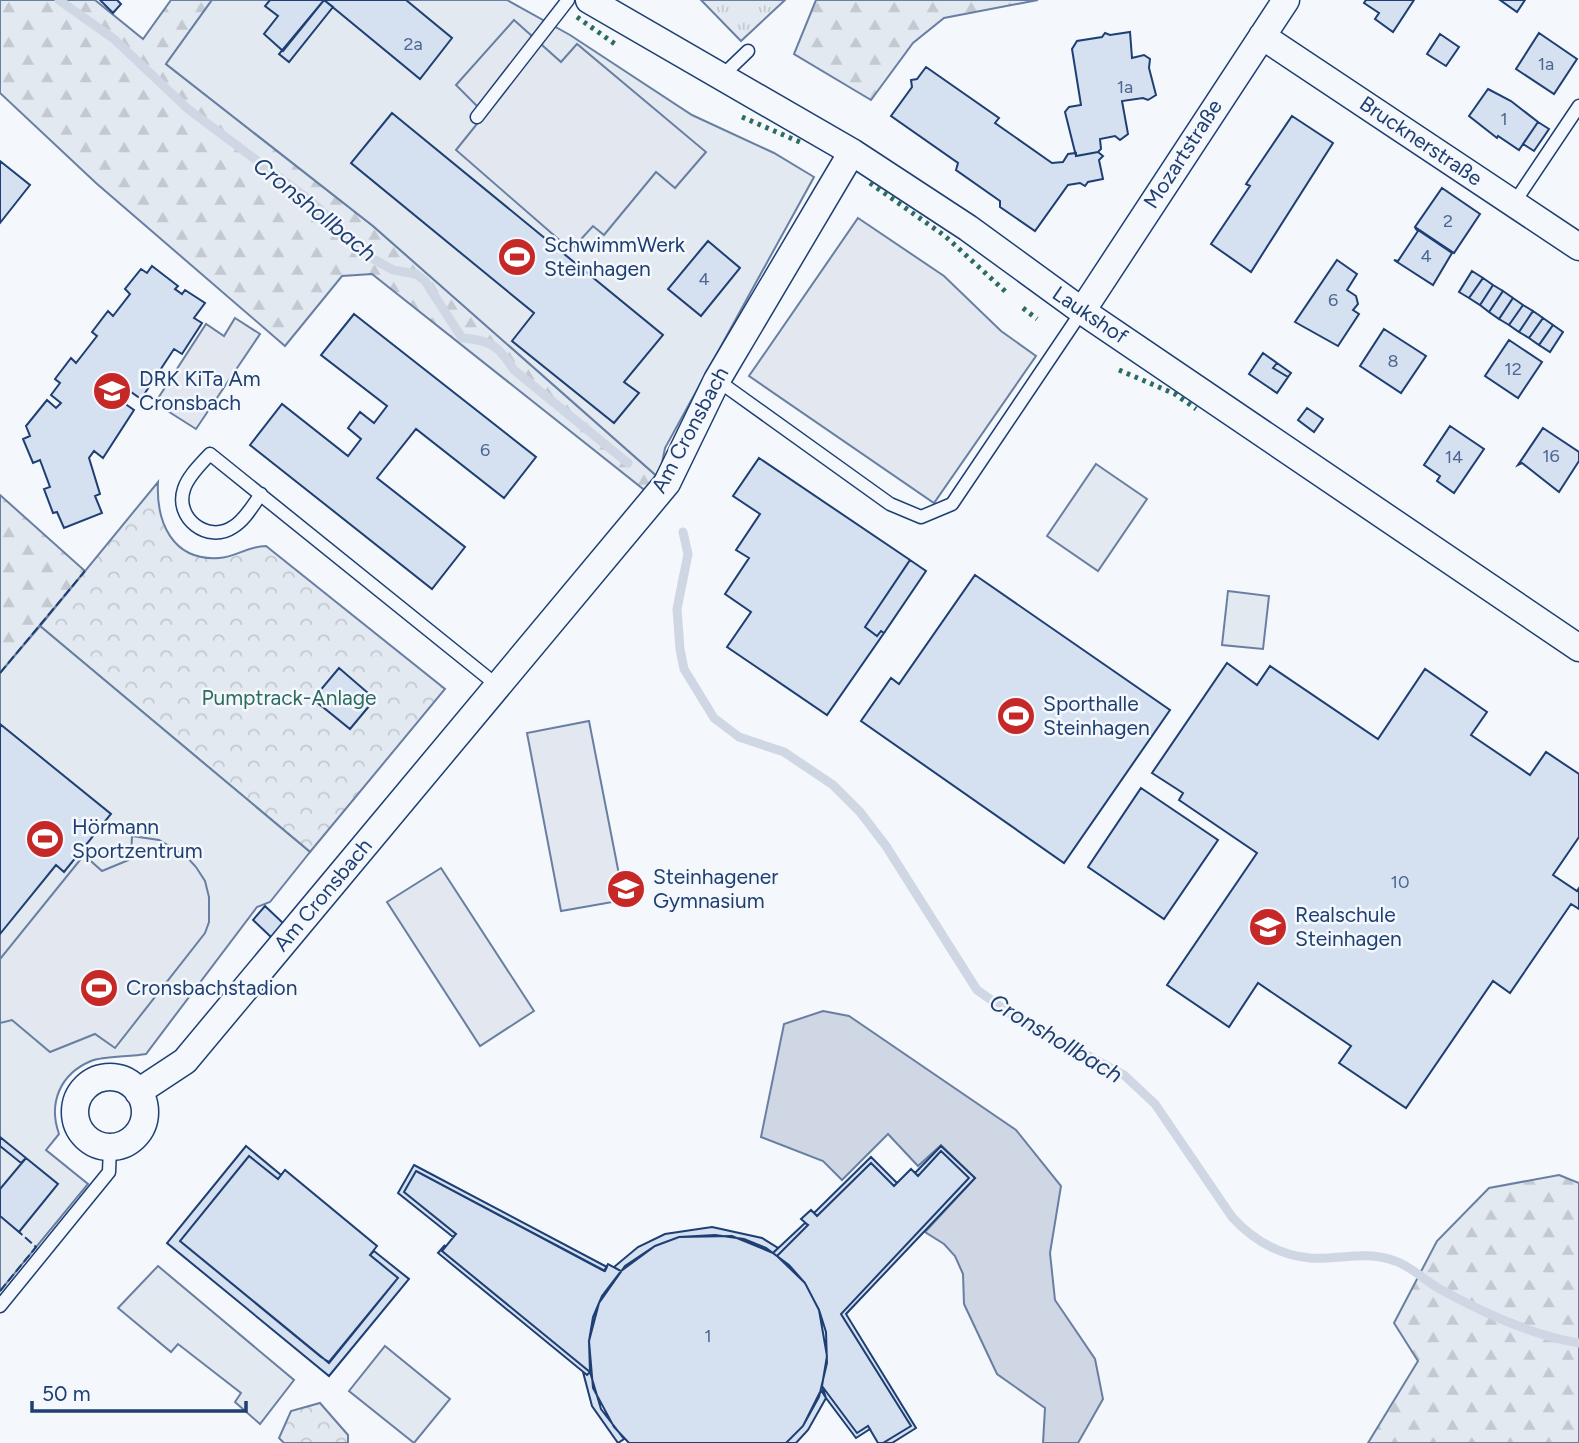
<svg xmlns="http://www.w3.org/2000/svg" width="1579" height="1443" font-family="Figtree,sans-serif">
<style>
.grass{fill:url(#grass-tufts);stroke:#687fa3;stroke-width:2}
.forest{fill:url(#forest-firs);stroke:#687fa3;stroke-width:2}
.park{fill:url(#park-crowns);stroke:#687fa3;stroke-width:2}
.garden{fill:#e3e9f0;stroke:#687fa3;stroke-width:2}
.parking{fill:#e3e8f0;stroke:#687fa3;stroke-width:2}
.water{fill:#cfd7e4;stroke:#687fa3;stroke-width:2}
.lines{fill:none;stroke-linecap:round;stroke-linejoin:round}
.stream{stroke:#cfd7e4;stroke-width:9}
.building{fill:#d5e0f0;stroke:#1d3f73;stroke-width:2}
.service-casing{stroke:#1d3f73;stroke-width:15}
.minor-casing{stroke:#1d3f73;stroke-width:29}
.service{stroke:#f4f7fb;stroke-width:12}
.minor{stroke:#f4f7fb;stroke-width:26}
.hedge{stroke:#2c6c60;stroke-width:5;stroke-dasharray:3.5 5;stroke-linecap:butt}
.fence{stroke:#1d3f73;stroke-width:2;stroke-dasharray:9 3.5;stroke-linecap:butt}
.labels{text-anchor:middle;stroke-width:5;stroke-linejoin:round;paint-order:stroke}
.number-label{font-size:18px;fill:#4b6792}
.street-label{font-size:21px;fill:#1d3f73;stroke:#f4f7fb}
.poi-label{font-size:21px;fill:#1d3f73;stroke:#f4f7fb;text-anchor:start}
.park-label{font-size:21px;fill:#2c6c60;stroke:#f4f7fb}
.water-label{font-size:23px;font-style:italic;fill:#1d3f73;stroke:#f4f7fb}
</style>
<defs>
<pattern id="grass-tufts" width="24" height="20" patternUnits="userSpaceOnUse" patternTransform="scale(1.75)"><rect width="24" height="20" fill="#e3e9f0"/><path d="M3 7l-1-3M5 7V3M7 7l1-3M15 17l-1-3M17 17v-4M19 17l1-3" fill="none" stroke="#c2c9d1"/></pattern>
<pattern id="forest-firs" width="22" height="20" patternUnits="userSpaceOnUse" patternTransform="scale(1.75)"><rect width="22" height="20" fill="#e3e9f0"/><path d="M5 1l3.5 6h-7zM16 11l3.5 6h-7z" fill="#c2c9d1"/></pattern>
<pattern id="park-crowns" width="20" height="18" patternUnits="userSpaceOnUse" patternTransform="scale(1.75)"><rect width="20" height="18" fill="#e3e9f0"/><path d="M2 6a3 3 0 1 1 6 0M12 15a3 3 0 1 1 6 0" fill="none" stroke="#c2c9d1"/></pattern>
</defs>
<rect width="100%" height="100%" fill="#f4f7fb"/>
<path class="grass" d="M701,0H785L741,41Z"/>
<path class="forest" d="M0,0H95L143,39L171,0H212L166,64L373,226L659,478L647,492L372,274L342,276L285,346L96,183L0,93Z
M816,0H1038L944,18L913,43L871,100L794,54Z
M0,495L85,571L0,673Z
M1559,1175L1579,1183V1443H1368L1418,1361L1394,1323L1437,1241L1489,1188Z"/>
<path class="park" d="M158,482C156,522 172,561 219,558C236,557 248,546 266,546L445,689L310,852L40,626Z
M320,1403L348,1435V1443H284L279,1438L291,1411Z"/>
<path class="garden" d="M212,0H507L570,35L692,115L774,153L814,177L665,448L659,478L373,226L166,64Z
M1096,464L1147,499L1098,571L1047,536Z
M1228,591L1269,596L1263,649L1222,645Z
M40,626L310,852L270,902L257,907L146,1054C130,1057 103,1056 91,1061C60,1074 48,1103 59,1134L46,1150L88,1184L0,1291V673Z
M158,1266L294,1380L260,1424L235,1402L241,1393L178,1344L171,1352L118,1308Z
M385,1346L450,1399L414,1443L349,1391Z"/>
<path class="parking" d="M514,20L561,62L577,44L706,152L675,188L656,172L604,235L593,226L571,250L456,150L485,114L456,85Z
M858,218L944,276L1001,331L1036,356L934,503L749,376Z
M235,318L260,334L196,429L155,403L206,324L224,336Z
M589,721L624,900L561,911L527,733Z
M132,836L159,840L186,856L196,867L205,881L209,897V922L205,933L115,1048L95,1034L50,1052L12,1020L0,1023V959L84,855L102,871L131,859Z
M441,868L534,1011L480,1046L387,902Z"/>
<path class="water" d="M823,1011L849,1016L1016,1130L1061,1186L1050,1253L1055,1300L1095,1359L1103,1399L1078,1443H1043L1045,1408L997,1374L964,1304L963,1274L955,1256L944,1244L925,1232L975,1178L941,1145L918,1166L888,1134L842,1180L823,1161L761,1137L784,1024Z"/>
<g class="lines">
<path class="stream" d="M59,0L114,39L188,109L311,201L370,257L393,270L416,274L425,281L462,338C490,340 498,345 514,370L628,463
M683,532L688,554L677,609L680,649L684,669L714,718L739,737L784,752L833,785L860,812L886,846L977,990L1017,1018L1124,1075L1155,1104L1232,1217C1253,1240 1278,1255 1310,1258C1339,1260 1366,1250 1395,1261C1411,1266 1425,1281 1440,1289C1483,1313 1531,1335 1579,1343"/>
</g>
<path class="building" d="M100,0H117L121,4L113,13Z
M270,0H406L452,38L420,79L324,0L283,51L264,34L278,16L265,6Z
M324,0L333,7L289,62L279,54Z
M1366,0H1414L1393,32L1375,19L1379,13L1364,3Z
M1500,0H1525L1517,12Z
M1130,32L1132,58L1144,55L1150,59L1149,68L1156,95L1148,100L1143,98L1122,101L1128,134L1120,140L1115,136L1100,139L1101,149L1098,152L1076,156L1065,112L1069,107L1081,105L1072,49L1077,41L1102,37L1105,33L1110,35Z
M1539,33L1577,59L1554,94L1516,69Z
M1440,34L1459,47L1446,66L1427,54Z
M926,67L999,118L995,123L1052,163L1063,162L1068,154L1076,153V156L1098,152L1103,156L1099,160L1103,179L1088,182L1085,186L1080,183L1068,185L1035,231L1000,207V201L956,170L958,163L891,116L912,87L911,80L917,79Z
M1488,89L1511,101L1538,122L1519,150L1498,136L1497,138L1469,116Z
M392,113L663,335L624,382L639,393L614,423L512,341L534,313L351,163Z
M1292,116L1333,143L1251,272L1211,244L1250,186L1246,184Z
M1538,122L1549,129L1534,151L1523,144Z
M0,161L30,185L0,223Z
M1442,188L1480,214L1454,253L1415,227Z
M1415,228L1452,253L1433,285L1394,260L1398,261L1418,231Z
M708,241L740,268L701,316L668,289Z
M1337,260L1357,274L1347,290L1356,296L1358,304L1353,310L1359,314L1338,346L1295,322Z
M152,266L178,286L175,289L182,294L185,290L205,303L194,318L202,323L182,354L174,349L141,399L131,392L124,403L134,410L103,458L94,451L89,458L100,494L95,496L102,513L64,528L57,512L53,513L44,489L50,487L40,460L33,463L23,439L30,436L26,426L47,400L56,408L61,403L51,395L60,383L55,379L71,358L76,363L97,336L92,332L108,311L113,316L130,294L125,289L141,269L147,273Z
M1472,271L1483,278L1469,298L1459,292Z
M1483,278L1493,285L1480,305L1469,298Z
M1493,285L1503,291L1489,312L1480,305Z
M1503,291L1513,298L1499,319L1489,312Z
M1513,298L1523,305L1509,325L1499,319Z
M1523,305L1533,311L1519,332L1509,325Z
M1533,311L1543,318L1529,338L1519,332Z
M354,314L536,457L504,498L416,429L377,478L465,547L432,589L250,445L282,404L348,456L361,439L348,428L360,412L374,423L387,406L321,355Z
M1543,318L1553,325L1539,345L1529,338Z
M1553,325L1563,332L1550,352L1539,345Z
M1384,329L1426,356L1401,393L1360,366Z
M1509,340L1542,362L1518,398L1485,376Z
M1263,353L1277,363L1273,368L1288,377L1277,393L1249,374Z
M1277,363L1291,373L1288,377L1273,368Z
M1307,408L1323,419L1314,432L1298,420Z
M1450,426L1484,449L1454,493L1437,481L1440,476L1424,465Z
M1543,428L1579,452V461L1559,492L1522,463L1518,465Z
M759,458L910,560L865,627L877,636L881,631L884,633L827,715L727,647L751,612L725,594L749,558L736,550L760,514L733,496Z
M910,560L926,571L884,633L881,631L877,636L865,627Z
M975,575L1170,710L1064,863L861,721L891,678L899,684Z
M1227,663L1257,685L1270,666L1378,739L1425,669L1487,712L1471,735L1530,775L1546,752L1579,774V837L1553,875L1577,891L1579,888V909L1571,904L1510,993L1493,981L1406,1108L1339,1063L1351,1046L1258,983L1229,1027L1167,985L1257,853L1179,800L1183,793L1152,773Z
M339,668L375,699L350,729L313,699Z
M0,724L111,814L64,872L56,865L0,934Z
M1141,788L1218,840L1164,919L1088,867Z
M265,906L284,924L272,938L253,920Z
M0,1137L26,1158L21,1163L0,1146Z
M246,1146L281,1175L278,1179L249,1156L180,1241L321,1357L329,1362L398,1278L370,1255L374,1251L409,1279L329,1376L167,1243Z
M941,1146L975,1178L846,1314L916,1428L892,1443H883L911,1426L841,1314L969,1178L941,1151L918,1176L915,1173Z
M941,1151L969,1178L841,1314L911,1426L883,1443H878L868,1426L857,1433L822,1386L827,1356L819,1310L805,1283L777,1256L808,1225L801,1219L811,1210L817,1216L871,1163L894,1186L911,1169L918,1176Z
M249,1156L278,1179L285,1170L377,1246L370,1255L398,1278L329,1363L180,1241Z
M871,1157L897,1183L894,1186L871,1163L817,1216L814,1213Z
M26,1158L58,1184L19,1232L0,1216V1189Z
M414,1165L607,1267L605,1271L416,1171L404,1192L456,1234L453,1237L398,1193Z
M416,1171L604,1271L608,1264L621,1271L602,1296L593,1317L589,1341L590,1372L442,1251L456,1234L404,1192Z
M805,1223L808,1225L777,1256L773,1253Z
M712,1227L762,1238L778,1248L773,1253L732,1236L679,1237L655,1246L621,1271L614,1267L638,1247L665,1234Z
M715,1235L744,1239L766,1248L789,1265L805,1283L819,1310L826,1332L827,1363L819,1397L803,1426L786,1443H629L614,1427L593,1388L589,1341L599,1303L625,1266L655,1246L679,1237Z
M445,1245L442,1251L590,1372L587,1375L438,1253Z
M583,1372L587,1375L590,1372L601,1409L624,1439L618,1443L592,1406Z
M822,1386L857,1433L868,1426L870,1429L856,1438L826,1398Z
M821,1390L826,1398L808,1430L796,1443H786L803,1426Z"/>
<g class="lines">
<defs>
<path id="service" d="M721,77L748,51
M477,117L568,0
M1514,203L1579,106
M717,380L890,504L921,517L952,504L1082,311
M261,494C253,505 245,520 233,527C208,544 174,518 184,489C188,476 201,464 210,454L498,686
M0,1306L109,1172L110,1147"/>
<path id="minor" d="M589,0L852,152L968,228L1082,311L1579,648
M1262,36L1579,247
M1082,311L1286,0
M75 1112a35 35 0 1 1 70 0a35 35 0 1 1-70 0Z
M138,1092L185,1061L667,483L717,380L852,152"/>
</defs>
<use href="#service" class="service-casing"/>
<use href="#minor" class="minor-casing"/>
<use href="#service" class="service"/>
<use href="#minor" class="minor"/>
<path class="hedge" d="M577,17L615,44
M742,117L802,143
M870,183L945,236L1007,293
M1023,308L1037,319
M1119,370L1175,394L1196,409"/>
<path class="fence" d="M0,673L85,571
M0,1291L36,1247L19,1232"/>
</g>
<defs>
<symbol id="stadium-disc" viewBox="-11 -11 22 22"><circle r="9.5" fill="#c62828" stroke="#f4f7fb"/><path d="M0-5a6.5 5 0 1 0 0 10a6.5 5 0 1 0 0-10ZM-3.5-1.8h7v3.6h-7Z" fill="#fff"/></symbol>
<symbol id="school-disc" viewBox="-11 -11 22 22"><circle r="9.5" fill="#c62828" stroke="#f4f7fb"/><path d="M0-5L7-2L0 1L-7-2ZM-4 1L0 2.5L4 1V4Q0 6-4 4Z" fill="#fff"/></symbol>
</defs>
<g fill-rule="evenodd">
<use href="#stadium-disc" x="495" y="235" width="44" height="44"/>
<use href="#school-disc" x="90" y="369" width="44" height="44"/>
<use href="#stadium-disc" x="994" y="694" width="44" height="44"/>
<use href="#stadium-disc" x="23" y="817" width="44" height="44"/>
<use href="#school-disc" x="604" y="867" width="44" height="44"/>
<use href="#school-disc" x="1246" y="905" width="44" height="44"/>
<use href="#stadium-disc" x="77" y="966" width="44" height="44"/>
</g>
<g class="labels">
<g class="number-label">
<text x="413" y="50">2a</text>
<text x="1546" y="70">1a</text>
<text x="1125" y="93">1a</text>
<text x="1504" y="125">1</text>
<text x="1448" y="227">2</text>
<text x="1426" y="262">4</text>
<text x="704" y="285">4</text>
<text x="1333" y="306">6</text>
<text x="1393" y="367">8</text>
<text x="1513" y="375">12</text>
<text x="485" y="456">6</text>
<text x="1551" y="462">16</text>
<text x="1454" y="463">14</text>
<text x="1400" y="888">10</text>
<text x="708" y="1342">1</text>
</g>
<g class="street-label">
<text transform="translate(1421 141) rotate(34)" y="7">Brucknerstraße</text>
<text transform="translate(1183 154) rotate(-57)" y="7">Mozartstraße</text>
<text transform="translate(1090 315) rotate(34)" y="7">Laukshof</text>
<text transform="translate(690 430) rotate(-62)" y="7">Am Cronsbach</text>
<text transform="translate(323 895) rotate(-50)" y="7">Am Cronsbach</text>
</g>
<g class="poi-label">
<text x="544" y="252">SchwimmWerk<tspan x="544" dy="24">Steinhagen</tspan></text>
<text x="139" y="386">DRK KiTa Am<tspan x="139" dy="24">Cronsbach</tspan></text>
<text x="1043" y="711">Sporthalle<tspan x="1043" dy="24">Steinhagen</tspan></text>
<text x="72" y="834">Hörmann<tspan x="72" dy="24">Sportzentrum</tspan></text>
<text x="653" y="884">Steinhagener<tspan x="653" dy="24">Gymnasium</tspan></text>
<text x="1295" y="922">Realschule<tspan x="1295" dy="24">Steinhagen</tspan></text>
<text x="126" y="995">Cronsbachstadion</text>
</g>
<g class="park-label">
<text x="289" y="705">Pumptrack-Anlage</text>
</g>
<g class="water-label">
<text transform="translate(315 209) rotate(39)" y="8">Cronshollbach</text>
<text transform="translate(1056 1038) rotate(31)" y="8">Cronshollbach</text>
</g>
</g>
<path d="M32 1401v10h214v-10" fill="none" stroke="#1d3f73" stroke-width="3.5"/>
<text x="42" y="1401" font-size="21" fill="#1d3f73" stroke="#f4f7fb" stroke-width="5" paint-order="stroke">50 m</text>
</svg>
